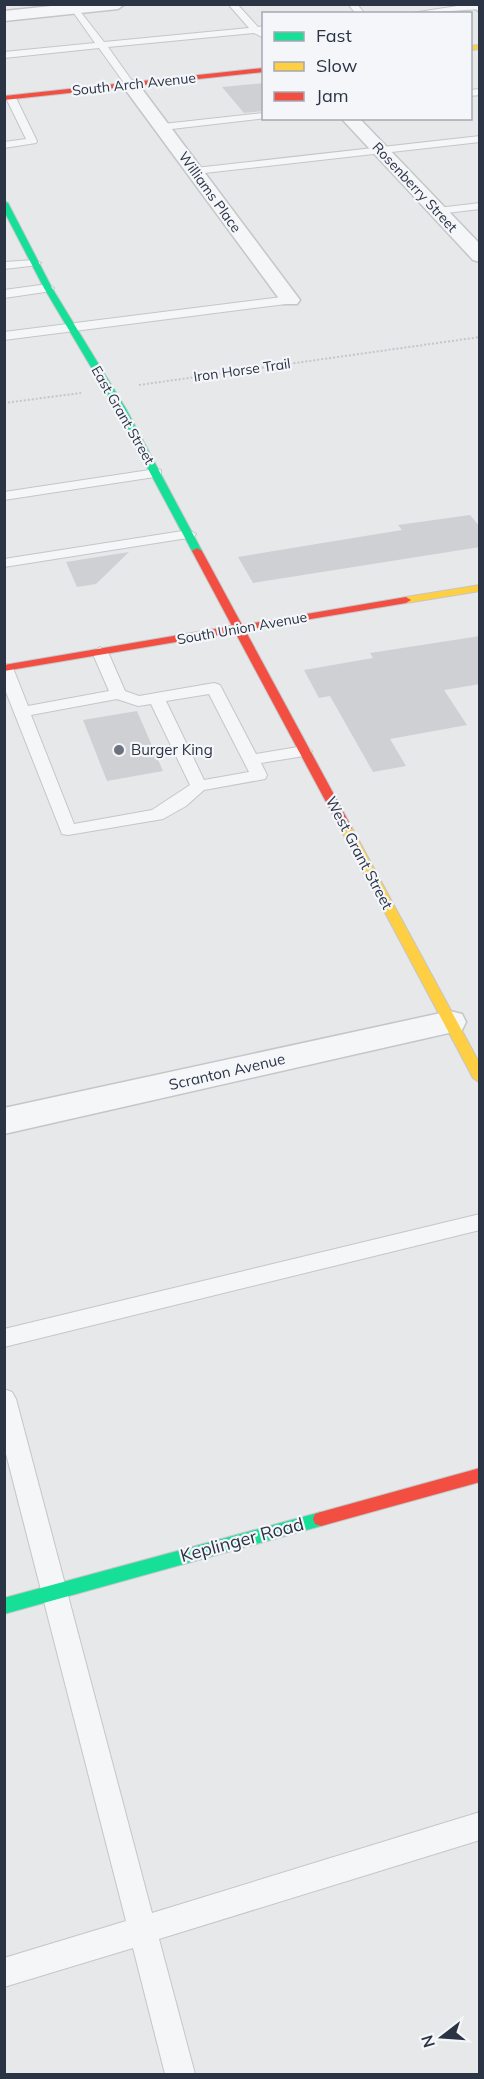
<svg xmlns="http://www.w3.org/2000/svg" width="484" height="2079" font-family="Mulish,sans-serif">
<style>
.building{fill:#ced0d3}
.lines{fill:none;stroke-linecap:round;stroke-linejoin:round}
.lane-casing{stroke:#c4c6c8;stroke-width:2}
.street-casing{stroke:#c4c6c8;stroke-width:3}
.fast-casing{stroke:#c4c6c8;stroke-width:2}
.slow-casing{stroke:#c4c6c8;stroke-width:2}
.jam-casing{stroke:#c4c6c8;stroke-width:2}
.path{stroke:#c5c6ca;stroke-width:2;stroke-dasharray:2 2;stroke-linecap:butt}
.lane{fill:#f5f6f7;fill-rule:evenodd}
.street{fill:#f5f6f7;fill-rule:evenodd}
.fast{fill:#16e098;fill-rule:evenodd}
.slow{fill:#ffcf43;fill-rule:evenodd}
.jam{fill:#f24e42;fill-rule:evenodd}
.poi-dot{fill:#6c737f;stroke:#f4f6f9;stroke-width:2}
.labels{text-anchor:middle;stroke-width:4.5;stroke-linejoin:round;paint-order:stroke}
.far-street-label{font-size:14px;fill:#2b3445;stroke:#f4f6f9}
.poi-label{font-size:15px;fill:#2b3445;stroke:#f4f6f9;text-anchor:start}
.street-label{font-size:15px;fill:#2b3445;stroke:#f4f6f9}
.near-street-label{font-size:18px;fill:#2b3445;stroke:#f4f6f9}
</style>
<rect width="100%" height="100%" fill="#e6e8ea"/>
<path class="building" d="M264,83V111L244,113L222,87Z
M470,515L480,527V547L253,583L238,557L402,530L398,525Z
M129,552L96,584L77,587L66,562Z
M480,636V684L444,690L467,725L390,739L406,766L373,772L330,696L319,698L304,670L373,658L370,653Z
M137,711L163,771L107,781L83,720Z"/>
<g class="lines">
<defs>
<path id="lane" d="M228,4H237L258,27L264,26V38L254,33L108,47L135,85L130,88L127,87L99,48L4,58V52L95,43L71,9L76,6L104,42L249,28Z
M348,4H357L365,14H356Z
M470,4H480V9L406,14Z
M480,89V95L470,96V90Z
M11,95L16,98L37,141L36,143L4,148V142L26,139L6,98Z
M264,113V118H266L163,130L158,127L163,124Z
M480,136V142L195,174L190,171L195,168Z
M480,203V209L438,214L432,211L438,208Z
M35,260L41,263L39,265L4,269V262Z
M48,284L54,288L52,291L4,298V290Z
M290,296L294,297V303L4,340V332Z
M156,469L161,470V476L4,500V492Z
M189,530L196,534L194,537L4,567V559Z
M100,647L108,652L125,691L139,696L214,683L220,685L256,754L304,746L312,751L304,756L261,763L267,775L265,779L204,790L186,806L163,819L68,835L62,834L4,687V663L13,668L28,706L109,691L92,652ZM209,694L249,772L204,780L166,701ZM117,699L138,706L151,704L190,785L152,810L74,824L31,715Z
M480,1214V1230L4,1347V1329Z
M4,1389L12,1392L16,1399L152,1913L480,1812V1840L159,1939L195,2074H165L133,1948L4,1987V1958L126,1921L4,1446Z"/>
<path id="street" d="M70,4H125L118,9L4,21V11Z
M468,4H480V12Z
M130,80L136,81L297,296L300,300L297,304H283L122,85Z
M341,118H359L480,244V262L473,260Z
M450,1011L462,1014L466,1022L462,1030L4,1134V1108Z"/>
<path id="fast" d="M4,201L8,203L52,288L126,409L202,551L201,553L197,554L192,551L116,409L44,288L4,211Z
M321,1512L327,1514L329,1519L327,1524L321,1526L4,1614V1598Z"/>
<path id="slow" d="M480,45V49L470,50V46Z
M480,585V591L406,603L401,600L406,597Z
M346,824L352,828L480,1064V1083L473,1078L340,828Z"/>
<path id="jam" d="M264,68V72L4,100V96Z
M197,548L202,551L242,625L406,597L411,600L406,603L245,630L352,828L350,831H342L340,828L235,632L4,671V665L232,626L192,551Z
M480,1468V1482L321,1526L315,1524L313,1519L315,1514L321,1512Z"/>
</defs>
<use href="#lane" class="lane-casing"/>
<use href="#street" class="street-casing"/>
<use href="#fast" class="fast-casing"/>
<use href="#slow" class="slow-casing"/>
<use href="#jam" class="jam-casing"/>
<path class="path" d="M139,385L480,337
M4,403L81,393"/>
<use href="#lane" class="lane"/>
<use href="#street" class="street"/>
<use href="#fast" class="fast"/>
<use href="#slow" class="slow"/>
<use href="#jam" class="jam"/>
</g>
<circle class="poi-dot" cx="119" cy="750" r="6"/>
<g class="labels">
<g class="far-street-label">
<text transform="translate(134 84) rotate(-6)" y="5">South Arch Avenue</text>
<text transform="translate(415 187) rotate(47)" y="5">Rosenberry Street</text>
<text transform="translate(210 192) rotate(54)" y="5">Williams Place</text>
<text transform="translate(242 370) rotate(-8)" y="5">Iron Horse Trail</text>
<text transform="translate(123 415) rotate(60)" y="5">East Grant Street</text>
<text transform="translate(242 628) rotate(-10)" y="5">South Union Avenue</text>
</g>
<g class="poi-label">
<text x="131" y="755">Burger King</text>
</g>
<g class="street-label">
<text transform="translate(359 853) rotate(62)" y="5">West Grant Street</text>
<text transform="translate(227 1072) rotate(-13)" y="5">Scranton Avenue</text>
</g>
<g class="near-street-label">
<text transform="translate(242 1540) rotate(-15)" y="6">Keplinger Road</text>
</g>
</g>
<rect width="484" height="2079" fill="none" stroke="#2b3445" stroke-width="12"/>
<rect x="262" y="12" width="210" height="108" fill="#f4f6f9" stroke="#a4a8b1" stroke-width="1.5"/>
<rect x="274" y="32" width="30" height="9" fill="#16e098" stroke="#a4a8b1" stroke-width="1.5"/>
<text x="316" y="42" font-size="18" fill="#2b3445">Fast</text>
<rect x="274" y="62" width="30" height="9" fill="#ffcf43" stroke="#a4a8b1" stroke-width="1.5"/>
<text x="316" y="72" font-size="18" fill="#2b3445">Slow</text>
<rect x="274" y="92" width="30" height="9" fill="#f24e42" stroke="#a4a8b1" stroke-width="1.5"/>
<text x="316" y="102" font-size="18" fill="#2b3445">Jam</text>
<g transform="translate(442 2037) rotate(253)" stroke="#f4f6f9" stroke-width="4.5" paint-order="stroke">
<path d="M0-4.5L10 22L0 15L-10 22Z" fill="#2b3445"/>
<text y="-9" font-size="16" font-weight="bold" text-anchor="middle" fill="#2b3445">N</text>
</g>
</svg>
